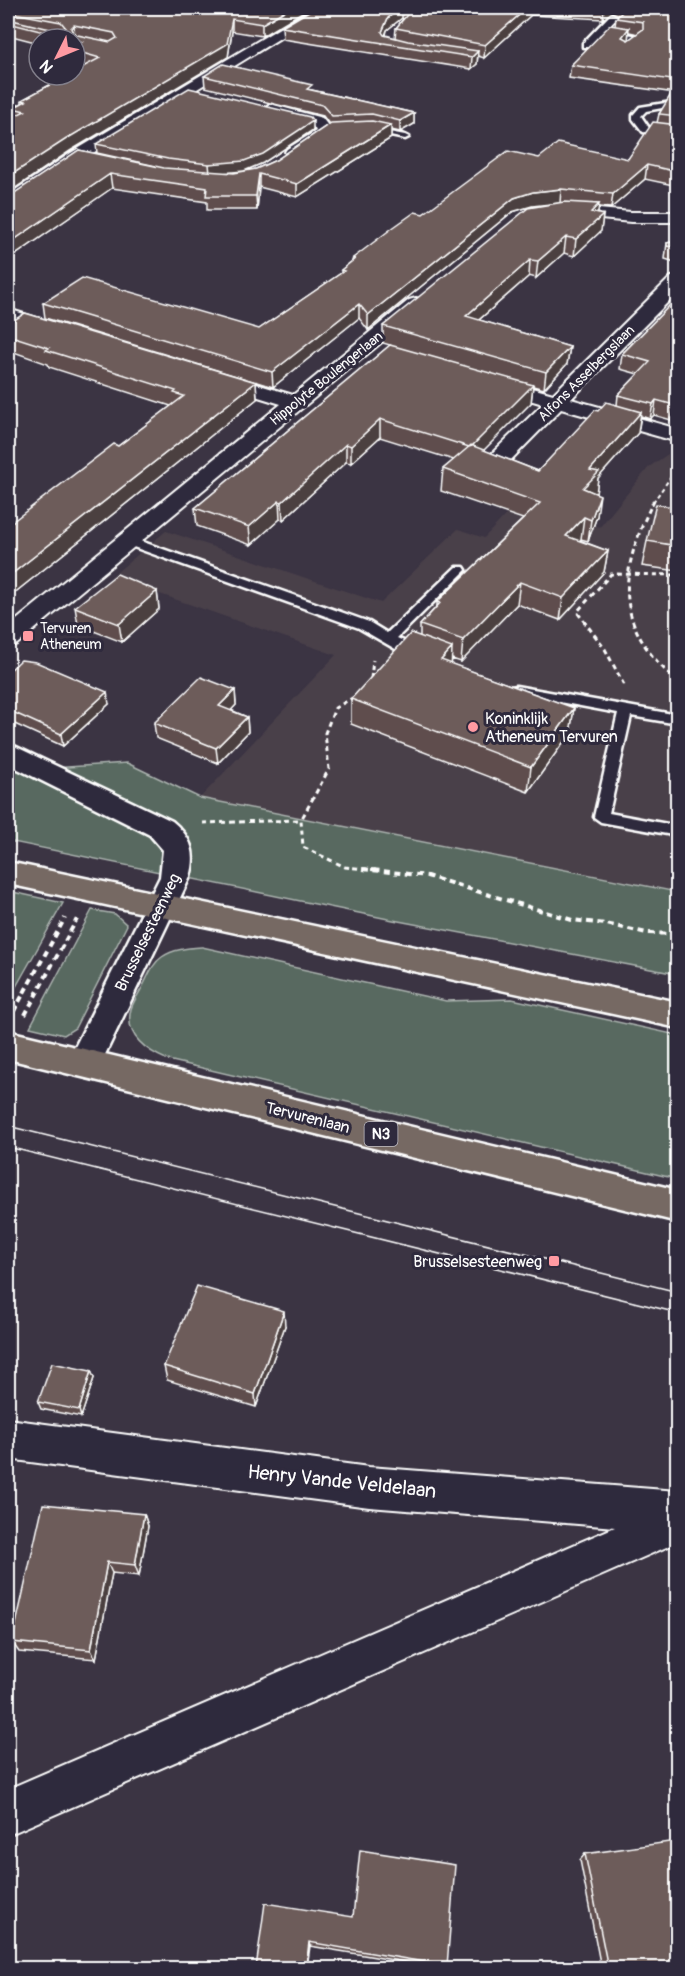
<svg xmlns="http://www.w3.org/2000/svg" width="685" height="1976" font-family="Pangolin,sans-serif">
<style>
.built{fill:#4a404a}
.green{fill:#586960;stroke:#acb4b0;stroke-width:1.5}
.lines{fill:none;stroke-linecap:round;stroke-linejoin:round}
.service-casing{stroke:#fff;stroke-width:5}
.minor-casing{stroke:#fff;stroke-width:4}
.tertiary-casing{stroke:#fff;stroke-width:5}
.primary-casing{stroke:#fff;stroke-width:5}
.path-far2{stroke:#fff;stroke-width:2;stroke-dasharray:4 3;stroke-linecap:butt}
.path-far1{stroke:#fff;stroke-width:3;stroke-dasharray:5 4;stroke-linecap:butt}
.path{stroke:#fff;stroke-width:4;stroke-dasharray:6 4.5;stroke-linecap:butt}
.service{fill:#2f2a3d;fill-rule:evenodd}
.minor{fill:#2f2a3d;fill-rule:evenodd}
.tertiary{fill:#2f2a3d;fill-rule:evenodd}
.primary{fill:#766964;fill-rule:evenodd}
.tram{stroke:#fff;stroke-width:1.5}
.wall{fill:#5e4e4d;stroke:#fff;stroke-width:1.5;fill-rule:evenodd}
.shaded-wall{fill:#4c403f;stroke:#fff;stroke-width:1.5}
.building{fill:#6d5b5a;stroke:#fff;stroke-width:1.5;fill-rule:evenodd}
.poi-dot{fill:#ff9aa2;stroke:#2f2a3d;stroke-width:2}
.labels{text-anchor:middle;stroke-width:6;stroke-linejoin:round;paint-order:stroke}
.far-street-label{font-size:14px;fill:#fff;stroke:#2f2a3d}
.far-poi-label{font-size:14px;fill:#fff;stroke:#2f2a3d;text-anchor:start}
.shield{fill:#2f2a3d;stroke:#c1bfc5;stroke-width:1.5}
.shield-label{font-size:15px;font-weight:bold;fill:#fff}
.poi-label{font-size:16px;fill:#fff;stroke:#2f2a3d;text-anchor:start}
.street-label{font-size:16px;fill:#fff;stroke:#2f2a3d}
.near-street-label{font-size:20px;fill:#fff;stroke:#2f2a3d}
</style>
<rect width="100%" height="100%" fill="#3b3443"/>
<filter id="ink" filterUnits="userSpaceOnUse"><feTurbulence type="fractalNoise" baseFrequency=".0167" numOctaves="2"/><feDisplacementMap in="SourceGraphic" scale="12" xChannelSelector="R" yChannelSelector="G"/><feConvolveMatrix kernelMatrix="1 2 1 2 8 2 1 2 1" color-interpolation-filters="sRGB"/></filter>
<g filter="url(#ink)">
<path class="built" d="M677,448V892L200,798L336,655L111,577L166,531L381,603L458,529L484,538L519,501L600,527L649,467Z"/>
<path class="green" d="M127,763L200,798L677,892V974L393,920L8,841V771Z
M8,891L63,903L8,1001Z
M92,910L115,914L127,925L75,1028L64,1035L30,1027Z
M202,947L446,1001L512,999L677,1035V1179L168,1060C147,1051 124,1035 131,1009C134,1000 140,992 144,984C149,974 153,963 162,957C173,949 188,948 202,947Z"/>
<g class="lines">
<defs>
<path id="service" d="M611,14L618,16L604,31L640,36V40L627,51L623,49L632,39L600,34L589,47H583V43Z
M678,101V105L646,111L641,116L649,128L678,132V137L643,132L633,119V115L640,107Z
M368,128L405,135L409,137L405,139L371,132H368Z
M129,537L369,622L387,633L456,567H464L466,570L397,638L424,650L426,653L424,656L419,657L399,651L359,628L125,544V538Z
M516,686L678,715V724L631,716L609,813L678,826V836L601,822L594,817L618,713L511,693L509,690L511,687Z"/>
<path id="minor" d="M313,8H329L83,159L14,206L8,207V195L71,153Z
M270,104L322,118L333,132L299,155H287L285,152L287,149L316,131L312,124L265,112L262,109Z
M556,205L631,212H678V222H631L550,214L547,210L550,206Z
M678,276V292L571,399L678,429V442L561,409L501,470L493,472L485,470L482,465L485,460L543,404L483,386L480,382L483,378L490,376L553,394L671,277Z
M416,298L423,300L425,304L423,308L17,644L8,647V627L281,404L209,382L206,378L209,374H223L293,395L409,300Z
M8,309L66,327L69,331L66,335L59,337L8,321Z
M8,1419L369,1467L678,1491V1542L8,1835V1789L615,1527L369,1507L8,1459Z"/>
<path id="tertiary" d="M8,743L172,821C191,837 197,852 190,877L101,1063L96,1073L84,1077L72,1073L67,1063L160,877L163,850L150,835L8,764Z"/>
<path id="primary" d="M8,862L678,1002V1028L8,884Z
M8,1031L678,1190V1222L8,1059Z"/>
</defs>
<use href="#service" class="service-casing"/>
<use href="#minor" class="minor-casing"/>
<use href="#tertiary" class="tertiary-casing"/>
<use href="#primary" class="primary-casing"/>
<path class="path-far2" d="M653,502L678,467"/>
<path class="path-far1" d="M654,500C618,573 612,625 678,682
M371,679L373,660
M624,685L605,649L577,612L611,574L678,575
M354,697L335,708L325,733L329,769L301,820L303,847L345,867L377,870
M203,823L301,820"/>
<path class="path" d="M363,869L427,876L572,920L606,924L647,933L678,934
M14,1011L65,918
M25,1015L77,919"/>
<use href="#service" class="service"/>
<use href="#minor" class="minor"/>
<use href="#tertiary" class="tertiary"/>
<use href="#primary" class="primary"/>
<path class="tram" d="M8,1126L678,1292
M8,1147L678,1313"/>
</g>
<path class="wall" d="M8,8H309L262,36L232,31L228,57L70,151L8,193V119L14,116L13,108L22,103V100L85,66L75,63V39H39V43L8,35Z
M314,8H678V186L645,179L611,208L599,207L598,213L603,215L601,231L574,256L564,253L536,278L529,276L479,320L570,347L567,364L544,389L533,386L531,403L483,450L538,471L598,411L617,405L618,395L638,374L620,369L622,354L678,297V413L671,420L654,415L650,419L641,416L638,433L598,478L596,493L597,516L588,541L581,539L579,540L608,551L604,572L560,620L517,604L461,662L452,659L451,664L574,708L570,733L528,792L351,724V699L420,636V625L437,606V602L523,519L441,491L443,469L454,460L380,437L351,463L346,462L283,520L280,519L251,545L197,526L195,508L390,345L383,343V326L557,203L532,206L512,212L368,330L359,318L273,387L45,318L43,303L259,329L341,273V270L352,261L353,258L423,214L539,158L628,159L657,123L659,114L675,95V93L569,78L571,65L615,26L616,18L618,17V14L612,12L603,19L531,15L484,58L478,56L477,64L471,69L283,39L282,27ZM402,18L403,19L396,28L395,38L386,35L387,30ZM629,32L634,33L637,34L628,40Z
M204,76L312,90L414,113V124L400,132L391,130V138L297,197L259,187L257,210H207V202L112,188L8,260V194H13L79,150L156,166L97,153L96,144L313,130L263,163L244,171L223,173H234L256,169L276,160L329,124L323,116L205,87Z
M678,241V263L665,259L667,243Z
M8,324L256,382L257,399L8,598V525L118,446L171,406L49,367L48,364L8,350Z
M678,508V571L642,566L647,541Z
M157,591L159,609L122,642L78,625L75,607Z
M8,672L109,704L63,746L8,721Z
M235,690L236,705L231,710L247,717L248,732L218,763L156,738L154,723Z
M285,1326L256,1407L167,1380L164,1366Z
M91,1371L94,1378L81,1417L41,1409L38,1402Z
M144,1514L148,1526L139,1576L112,1573L96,1659L19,1652L12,1642Z
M585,1854L678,1968H601L580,1860Z
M265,1903L447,1966L445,1968H441L310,1946Z"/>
<path class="shaded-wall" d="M289,8H309L262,36V24Z
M400,8H402V18L387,30L382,44V32L388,18Z
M527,8H532L531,15L484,58L485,45Z
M604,8H612V12L603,19Z
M232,19V31L228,57L70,151L8,193V177Z
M74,25L75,38L74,39L71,28Z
M629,28L628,41L622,37Z
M478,51L477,64L471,69L472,57Z
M414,113V124L400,132V121Z
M313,121V130L263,163L244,171L210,174L209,164Z
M391,125V138L297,197V184Z
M647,165L645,179L611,208L613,194Z
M110,174L112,188L8,260V244Z
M259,174V187L257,210L256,196Z
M561,189L560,203L532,206L512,212L368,330V315L514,198L533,192Z
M599,204L597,220L591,212Z
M603,215L601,231L574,256L576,239Z
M566,237L564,253L536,278L538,261Z
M530,260L529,276L465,332L466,316Z
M359,304V318L273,387L272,372Z
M570,347L567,364L544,389L546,372Z
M256,382L257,399L8,598V577Z
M533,385L531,403L469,465L470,447Z
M656,400L654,415L650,419L653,404Z
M678,401V413L671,420L674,405Z
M641,412L638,433L598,478L596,494L583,488L590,470Z
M380,419V437L351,463V446Z
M346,444V462L283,520L282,502Z
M600,495L597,516L588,541L591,520Z
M279,501L280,519L251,545L249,527Z
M584,517L581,539L563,557L566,536Z
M608,551L604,572L560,620L563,598Z
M520,582L517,604L461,662L463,640Z
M157,591L159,609L122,642L119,624Z
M452,648L451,673L441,660Z
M235,690L236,705L221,721L219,706Z
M107,692L109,704L63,746L61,734Z
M574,708L570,733L528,792L531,767Z
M247,717L248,732L218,763L216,748Z
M284,1311L285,1326L256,1407L255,1394Z
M91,1371L94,1378L81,1417L79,1410Z
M144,1514L148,1526L139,1576L135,1565Z
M107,1562L112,1573L96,1659L91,1650Z
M309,1942L310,1946L307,1968H306Z"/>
<path class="building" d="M8,8H289L262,24L232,19L227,44L68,138L8,177V138L11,136L8,135V119L25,111L13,108L26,101L22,100L68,75H75V71L100,58L75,51V45L82,42L75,40V39H72L8,23V19L50,29L66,28L61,22L8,12ZM74,25L114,33L117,38L110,42L73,34L71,28Z
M314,8H400L388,18L382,32L384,35L408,41L478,51L472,57L282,27Z
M406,8H527L485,45L396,28L411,10Z
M619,8H678V81L571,65L610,25L629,28L622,37L628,40L643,29V22L616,18L626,8Z
M223,64L312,85L307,89L414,113L400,121L372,114L332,116L322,105L204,76Z
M189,88L310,117L313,121L263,154L244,161L209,164L168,159L96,144Z
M678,94V116L659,114L670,96Z
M372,121L391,125L297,184L259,174L256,196H206L207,188L110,174L8,244V194H13L79,150L164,168L234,173L256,169L276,160L331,123Z
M653,122L678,125V172L647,165L613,194L561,189L533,192L514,198L368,315L359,304L272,372L43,303L82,278L259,329L344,271L341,270L355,259L353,258L391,229L415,212L423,214L508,151L539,158L558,143L628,159Z
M564,202L599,204L591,212L603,215L576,239L566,237L538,261L530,260L466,316L570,347L546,372L383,326L528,208Z
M678,241V248L667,246V243Z
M678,297V401L674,405L656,400L653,404L618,395L650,362L622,354Z
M25,313L256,382L8,577V525L114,444L118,446L184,396L174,393L176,391L46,350L49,348L8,335V324Z
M390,345L533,385L472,446L469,447L380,419L351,446L346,444L282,502L279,501L249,527L195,508Z
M606,402L641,412L590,470L599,472L583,488L600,495L591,520L584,517L566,536L608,551L563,598L520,582L463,640L420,625L440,603L437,602L540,503L443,469L471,445L538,471L595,410L598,411Z
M656,504L678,508V546L647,541Z
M117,574L157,591L119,624L75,607Z
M411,633L452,648L441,660L574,708L531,767L351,699Z
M21,660L36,662L107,692L61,734L8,710V672Z
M201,677L235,690L219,706L247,717L216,748L154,723Z
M197,1286L284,1311L255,1394L164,1366Z
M52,1363L91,1371L79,1410L38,1402Z
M43,1504L144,1514L135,1565L107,1562L91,1650L12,1642Z
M676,1841L678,1849V1968H608L585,1854Z
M360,1850L455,1865L447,1966L309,1942L306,1968H256L265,1903L353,1917Z"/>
</g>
<g class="poi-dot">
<rect x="22" y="630" width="12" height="12" rx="3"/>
<circle cx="473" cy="727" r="6"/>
<rect x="548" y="1255" width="12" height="12" rx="3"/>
</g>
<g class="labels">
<g class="far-street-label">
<text transform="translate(586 373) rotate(-45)" y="5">Alfons Asselbergslaan</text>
<text transform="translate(326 378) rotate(-39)" y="5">Hippolyte Boulengerlaan</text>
</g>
<g class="far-poi-label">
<text x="40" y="633">Tervuren<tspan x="40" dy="16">Atheneum</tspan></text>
</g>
<rect class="shield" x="364.5" y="1122" width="33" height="24" rx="4.5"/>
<g class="shield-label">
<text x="381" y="1139">N3</text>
</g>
<g class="poi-label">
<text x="485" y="724">Koninklijk<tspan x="485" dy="18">Atheneum Tervuren</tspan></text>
<text x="542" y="1267" text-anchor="end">Brusselsesteenweg</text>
</g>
<g class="street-label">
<text transform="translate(147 932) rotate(-64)" y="6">Brusselsesteenweg</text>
<text transform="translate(308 1117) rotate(14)" y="6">Tervurenlaan</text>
</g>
<g class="near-street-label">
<text transform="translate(342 1481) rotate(6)" y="7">Henry Vande Veldelaan</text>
</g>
</g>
<rect width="685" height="1976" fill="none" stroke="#2f2a3d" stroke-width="30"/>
<rect x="15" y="15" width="655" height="1946" fill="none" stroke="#fff" stroke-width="2" filter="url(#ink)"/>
<g transform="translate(57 57) rotate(227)"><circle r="28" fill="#2f2a3d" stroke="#827f8b" stroke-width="1.5"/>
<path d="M0-4.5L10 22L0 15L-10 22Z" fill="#ff9aa2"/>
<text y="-9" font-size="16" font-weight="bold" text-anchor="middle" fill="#ffffff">N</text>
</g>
</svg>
